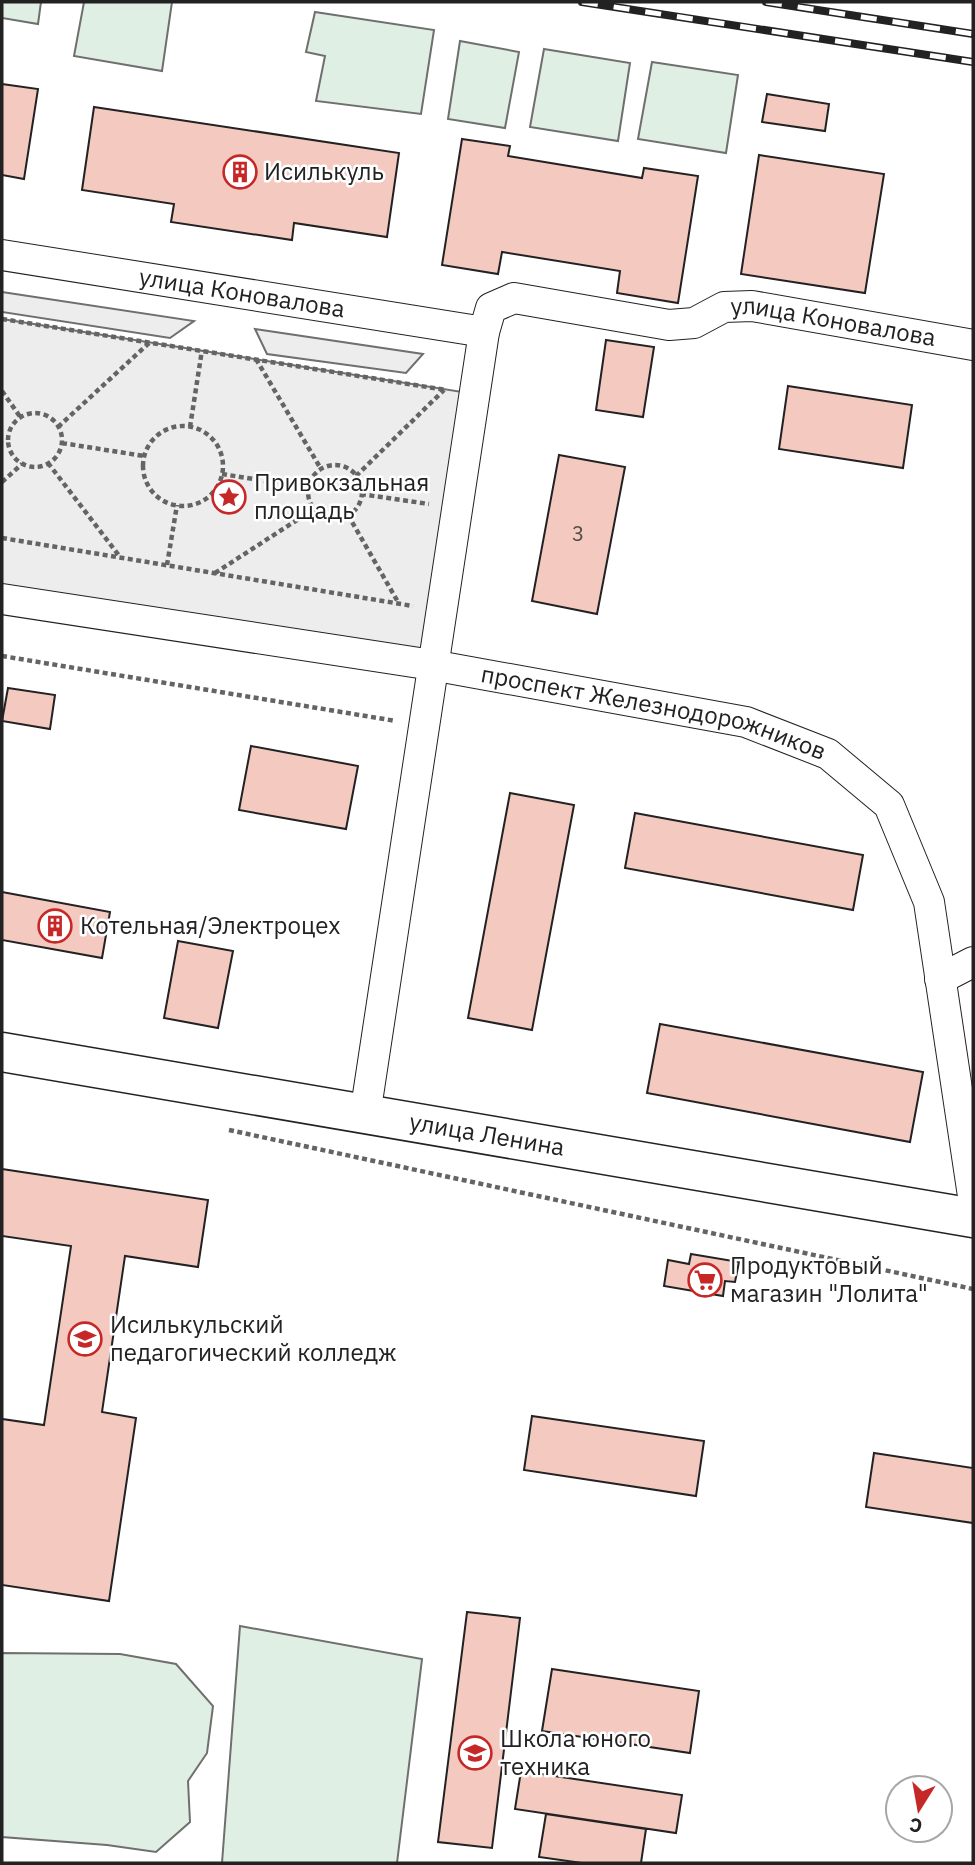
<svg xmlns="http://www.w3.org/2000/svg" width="975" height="1865" font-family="'IBM Plex Sans',sans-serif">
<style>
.green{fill:#e0efe3;stroke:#6f6f6f;stroke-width:2}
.parking{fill:#ededed;stroke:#6f6f6f;stroke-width:2}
.building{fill:#f3c9c0;stroke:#222;stroke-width:2}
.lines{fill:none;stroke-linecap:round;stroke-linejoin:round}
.street-casing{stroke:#222;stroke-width:32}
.secondary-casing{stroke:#222;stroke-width:41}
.path{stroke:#646464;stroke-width:4.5;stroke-dasharray:5 3.5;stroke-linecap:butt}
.street{stroke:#fff;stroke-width:30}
.secondary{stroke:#fff;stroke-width:38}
.rail-casing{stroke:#222;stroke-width:8}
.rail{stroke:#fff;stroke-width:5;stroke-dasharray:16;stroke-linecap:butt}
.labels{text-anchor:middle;stroke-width:5;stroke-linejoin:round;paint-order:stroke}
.number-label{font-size:21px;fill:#564c4a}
.poi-label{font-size:24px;fill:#222;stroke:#fff;text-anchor:start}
.street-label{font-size:24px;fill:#222;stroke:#fff}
</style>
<rect width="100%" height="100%" fill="#fff"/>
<path class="green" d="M2,2H41L38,24L2,18Z
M84,2H172L162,71L74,56Z
M315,12L434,30L421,114L316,101L325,56L306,52Z
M460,41L519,52L505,128L448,119Z
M544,49L630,63L618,141L530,127Z
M652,62L738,75L726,153L638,139Z
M240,1626L422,1659L397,1863H222Z
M2,1653L120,1654L176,1664L213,1706L207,1753L188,1781L190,1822L156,1852L107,1845L2,1837Z"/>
<path class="parking" d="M2,292L194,321L170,338L2,312Z
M2,319L475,394L427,663L2,600Z
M255,329L423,354L406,373L267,354Z"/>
<path class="building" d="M2,84L38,89L24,179L2,175Z
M767,94L829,104L825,131L762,122Z
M94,107L399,153L387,237L294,223L292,240L171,222L174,204L82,190Z
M462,139L510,146L508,156L642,178L644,168L698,176L678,303L617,293L620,271L502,252L498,274L442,265Z
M759,155L884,174L865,293L741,274Z
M606,340L654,347L643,417L596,410Z
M788,386L912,405L903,468L779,449Z
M559,455L625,467L597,614L532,601Z
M8,688L55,695L50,729L2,721Z
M251,746L358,766L346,829L239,810Z
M510,793L574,805L532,1030L468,1018Z
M635,813L863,855L853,910L625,868Z
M2,892L110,912L102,958L2,940Z
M178,941L233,951L218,1028L164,1018Z
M660,1024L923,1072L910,1142L647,1093Z
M2,1169L208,1200L198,1267L125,1256L102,1412L136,1418L109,1601L2,1585V1419L44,1425L71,1246L2,1236Z
M691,1254L739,1262L735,1282L725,1281L723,1296L664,1286L668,1260L689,1264Z
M532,1416L704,1441L696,1496L524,1470Z
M874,1453L973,1468V1523L866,1507Z
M467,1612L520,1618L492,1848L438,1842Z
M552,1669L699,1691L690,1753L542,1731Z
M521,1771L682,1795L676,1833L515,1809Z
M546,1814L646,1829L641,1863H582L539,1857Z"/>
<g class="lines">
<defs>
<g id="street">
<path id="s1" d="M2,255L484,332"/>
<path id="s2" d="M2,599L426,664L746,722L828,754L889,805L929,902L973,1196"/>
<path d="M940,979L973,962"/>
<path id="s3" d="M365,1115L484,332L491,308L514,298L669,325L694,323L724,307L752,306L973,345"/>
</g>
<g id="secondary">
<path id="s4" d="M2,1052L973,1218"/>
</g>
</defs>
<use href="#street" class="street-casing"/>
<use href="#secondary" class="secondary-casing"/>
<path class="path" d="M2,319L446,390
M256,359L321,469
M2,391L21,418
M8 440a27 27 0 1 1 54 0a27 27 0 1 1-54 0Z
M143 466a40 40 0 1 1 80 0a40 40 0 1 1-80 0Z
M58,427L149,343
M190,427L202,350
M62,443L144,456
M48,463L120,557
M308 492a27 27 0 1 1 54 0a27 27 0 1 1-54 0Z
M222,474L309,488
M356,476L444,390
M2,482L22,464
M361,494L429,504
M348,515L398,602
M2,538L413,606
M167,565L177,505
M215,573L314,509
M2,656L396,721
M229,1130L973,1289"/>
<use href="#street" class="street"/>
<use href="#secondary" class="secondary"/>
<defs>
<path id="rail" d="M582,2L973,62
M766,2L973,34"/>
</defs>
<use href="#rail" class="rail-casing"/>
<use href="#rail" class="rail"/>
</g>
<defs>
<symbol id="building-ring" viewBox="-11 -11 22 22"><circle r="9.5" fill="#fff" stroke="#c62828" stroke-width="1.5"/><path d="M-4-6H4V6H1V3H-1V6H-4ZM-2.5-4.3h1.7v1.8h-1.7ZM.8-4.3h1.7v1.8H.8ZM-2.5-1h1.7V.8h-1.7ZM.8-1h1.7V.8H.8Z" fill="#c62828"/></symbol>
<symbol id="sight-ring" viewBox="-11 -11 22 22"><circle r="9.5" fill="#fff" stroke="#c62828" stroke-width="1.5"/><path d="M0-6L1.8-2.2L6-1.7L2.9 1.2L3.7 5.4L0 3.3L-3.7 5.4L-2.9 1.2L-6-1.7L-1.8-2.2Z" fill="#c62828"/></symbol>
<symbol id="supermarket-ring" viewBox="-11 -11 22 22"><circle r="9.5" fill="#fff" stroke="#c62828" stroke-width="1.5"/><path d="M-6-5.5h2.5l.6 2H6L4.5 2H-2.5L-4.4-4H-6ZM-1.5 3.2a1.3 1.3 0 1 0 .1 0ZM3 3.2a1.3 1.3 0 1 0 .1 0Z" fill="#c62828"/></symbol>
<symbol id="university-ring" viewBox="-11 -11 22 22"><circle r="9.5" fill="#fff" stroke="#c62828" stroke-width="1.5"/><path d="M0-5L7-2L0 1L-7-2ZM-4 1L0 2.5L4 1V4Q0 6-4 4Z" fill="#c62828"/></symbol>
<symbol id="school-ring" viewBox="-11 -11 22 22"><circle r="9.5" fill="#fff" stroke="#c62828" stroke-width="1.5"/><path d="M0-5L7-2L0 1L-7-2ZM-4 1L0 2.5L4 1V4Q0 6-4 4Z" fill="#c62828"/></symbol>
</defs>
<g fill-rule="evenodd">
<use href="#building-ring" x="221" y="153" width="38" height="38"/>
<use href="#sight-ring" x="210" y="478" width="38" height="38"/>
<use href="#building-ring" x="36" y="907" width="38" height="38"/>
<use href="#supermarket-ring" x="686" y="1261" width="38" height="38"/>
<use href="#university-ring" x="66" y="1320" width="38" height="38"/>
<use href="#school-ring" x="456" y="1734" width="38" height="38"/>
</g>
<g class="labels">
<g class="number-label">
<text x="578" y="541">3</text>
</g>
<g class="poi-label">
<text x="264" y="180">Исилькуль</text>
<text x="254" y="491">Привокзальная<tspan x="254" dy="28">площадь</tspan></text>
<text x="80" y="934">Котельная/Электроцех</text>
<text x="730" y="1274">Продуктовый<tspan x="730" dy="28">магазин "Лолита"</tspan></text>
<text x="110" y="1333">Исилькульский<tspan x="110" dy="28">педагогический колледж</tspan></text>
<text x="500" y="1747">Школа юного<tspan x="500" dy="28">техника</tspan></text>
</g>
<g class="street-label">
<text dy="8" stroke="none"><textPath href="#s1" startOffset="243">улица Коновалова</textPath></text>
<text dy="8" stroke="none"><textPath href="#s3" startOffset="1169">улица Коновалова</textPath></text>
<text dy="8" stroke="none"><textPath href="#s2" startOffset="662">проспект Железнодорожников</textPath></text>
<text dy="8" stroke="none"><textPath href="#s4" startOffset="492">улица Ленина</textPath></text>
</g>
</g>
<rect width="975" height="1865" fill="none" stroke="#222222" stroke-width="7"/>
<g transform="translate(919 1809) rotate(191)"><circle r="33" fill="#ffffff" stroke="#a7a7a7" stroke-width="2"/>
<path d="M0-5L12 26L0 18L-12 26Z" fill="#c62828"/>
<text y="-10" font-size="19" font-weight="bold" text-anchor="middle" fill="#222222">С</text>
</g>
</svg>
